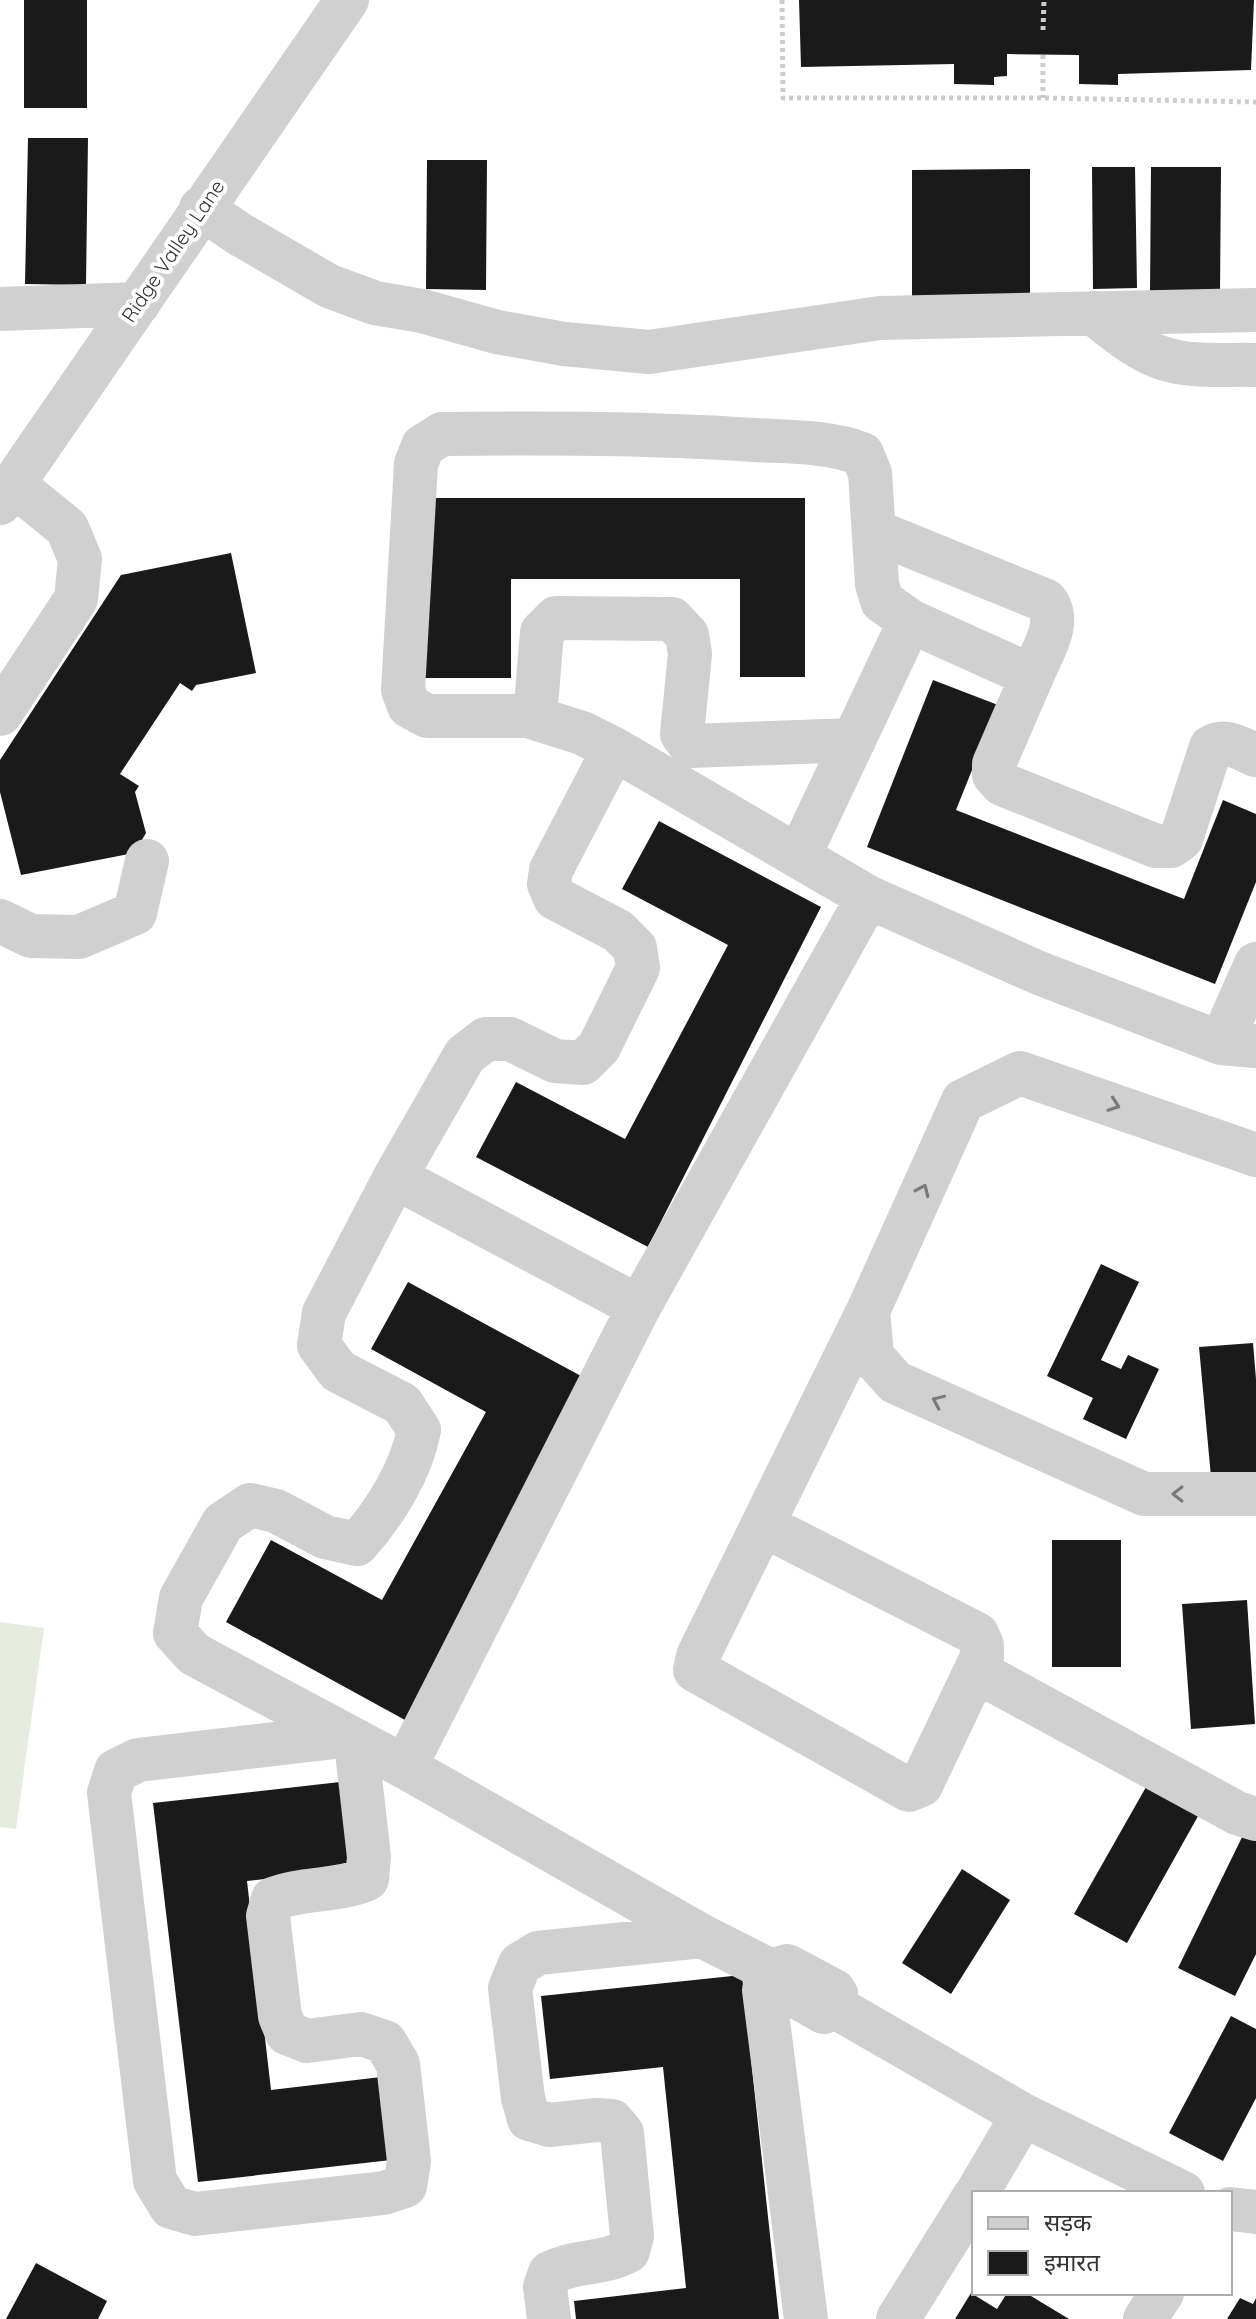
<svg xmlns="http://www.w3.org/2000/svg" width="1256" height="2319" font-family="Quicksand,'Noto Sans Devanagari',sans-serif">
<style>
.green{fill:#e6ecdf}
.building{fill:#1a1a1a}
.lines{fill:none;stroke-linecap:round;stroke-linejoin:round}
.path{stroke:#cdcdcd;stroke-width:5;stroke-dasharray:4 4;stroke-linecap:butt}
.minor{stroke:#d0d0d0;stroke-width:44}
.oneway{stroke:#7a7a7a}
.labels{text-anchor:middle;stroke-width:8;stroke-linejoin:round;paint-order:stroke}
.street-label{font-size:20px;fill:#333;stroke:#fff}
</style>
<rect width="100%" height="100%" fill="#fff"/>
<path class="green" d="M0,1622L44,1628L16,1829L0,1827Z"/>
<path class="building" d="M24,0H87V108H24Z
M799,0H1254L1251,70L1118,74V85L1079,84V55L1007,54V76L994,77V85L954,84V64L801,67Z
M28,138H88L86,285L25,284Z
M427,160H487L486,290L426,289Z
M1092,167H1135L1137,288L1093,289Z
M1151,167H1221L1220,296H1150Z
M1030,169V298L912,299V170Z
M423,498H805V677H740V579H511V678H423Z
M231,553L256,673L196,685L192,691L180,683L120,774L139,786L135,792L146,833L134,853L21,875L0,792V760L121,575Z
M933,680L998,705L956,810L1184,899L1223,800L1256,814V882L1215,984L867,847Z
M659,821L821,907L648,1247L476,1157L516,1082L625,1139L728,945L622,889Z
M1101,1264L1139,1282L1101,1360L1121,1369L1128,1355L1159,1369L1126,1439L1083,1419L1093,1398L1047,1376Z
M408,1282L592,1382L405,1720L226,1622L271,1540L382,1600L486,1412L371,1349Z
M1253,1343L1256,1379V1472L1211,1477L1199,1347Z
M1052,1540H1121V1667H1052Z
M1247,1600L1255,1724L1191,1729L1182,1604Z
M1150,1780L1202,1809L1127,1943L1074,1914Z
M340,1782L350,1869L247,1881L271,2090L381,2077L391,2160L198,2182L153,1803Z
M1246,1829L1256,1834V1954L1235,1996L1178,1968Z
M962,1869L1010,1900L951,1994L902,1963Z
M742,1975L779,2319H576L574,2301L686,2288L663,2067L550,2079L541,1996Z
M1231,2016L1256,2029V2098L1223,2161L1169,2133Z
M36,2263L107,2301L98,2319H6Z
M971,2293L997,2309L1007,2293H1026L1069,2319H955Z
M1240,2298L1253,2304L1256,2298V2319H1227Z"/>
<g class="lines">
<path class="path" d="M782,0L783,98H1043L1256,102
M1043,30L1044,0
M1043,55V98"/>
<path class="minor" d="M201,208L241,235L329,286L375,303L422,311L497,332L564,344L649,352L880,318L1256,310
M0,309L138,304
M1093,313C1114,329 1136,349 1162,358C1191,368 1225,364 1256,365
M0,503L347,0
M874,531L1046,601C1063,623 1041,653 1032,676
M0,714L76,599L80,559L67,528L13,484
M535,718L542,632L556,618L672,619L687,635L690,654L682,734L691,746L854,740
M614,749L582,733L528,716H427L409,706L403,690L416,464L423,446L442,434C546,433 650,433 754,440C790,442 828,441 862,454L870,473L877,584L882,601L910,621
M799,856L910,621L1032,676L994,764V775L1002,784L1156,846H1171L1181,839L1211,747C1226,738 1241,749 1256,755
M0,921L31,936L79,937L135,913L147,861
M1221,1043L1256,964
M1256,1155L1020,1073L963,1101L868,1311L872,1356L895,1382L1144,1494H1256
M395,1177L639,1307
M763,1525L977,1634L982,1645V1657L921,1785L909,1790L695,1670L698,1656L868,1311
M976,1671L1237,1813L1256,1819
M343,1736L138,1760L116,1771L109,1793L155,2181L171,2207L195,2214L384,2193L405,2186L409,2161L398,2064L385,2042L361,2034L307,2041L287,2033L280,2016L268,1916L273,1899C303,1887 337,1892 367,1879L369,1857L356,1743
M405,1767L639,1307L868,897L1039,973L1221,1043L1256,1046
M771,1971L787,1966L834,1991L836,1994L832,2005L824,2012L778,1986L771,1971L702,1936L405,1767L194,1654L175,1633L181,1598L223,1523L250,1505L276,1511L325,1537L357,1544C385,1513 411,1471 419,1430L402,1404L338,1371L319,1345L324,1313L395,1177L465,1055L486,1039H510L555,1061L583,1063L599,1047L638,968L635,948L618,931L555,898L549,884L551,870L614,749L868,897
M771,1971L764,1990L806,2319
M832,2005L1023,2115L1183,2193
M977,2193L1023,2115
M1230,2209L1256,2212
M549,2319L545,2287L550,2273C576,2260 603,2265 628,2251L632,2236L622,2133L612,2121L597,2120L549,2125L529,2119L523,2098L510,1988L520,1964L538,1953L702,1936
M898,2319L974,2197
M1145,2319L1162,2293"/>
</g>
<defs><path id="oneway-chevron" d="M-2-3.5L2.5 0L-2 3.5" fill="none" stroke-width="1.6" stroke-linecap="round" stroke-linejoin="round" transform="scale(2)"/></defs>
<g class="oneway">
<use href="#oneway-chevron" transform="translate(1114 1105) rotate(19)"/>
<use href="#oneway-chevron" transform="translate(923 1190) rotate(-66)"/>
<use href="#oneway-chevron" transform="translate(938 1401) rotate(-156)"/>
<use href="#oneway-chevron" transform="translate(1178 1494) rotate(180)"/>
</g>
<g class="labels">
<g class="street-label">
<text transform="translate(173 251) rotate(-56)" y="7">Ridge Valley Lane</text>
</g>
</g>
<rect x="972" y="2191" width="260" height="104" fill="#ffffff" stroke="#adadad" stroke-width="2"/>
<rect x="988" y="2217" width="40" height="12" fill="#d0d0d0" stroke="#adadad" stroke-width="2"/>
<text x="1044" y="2231" font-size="24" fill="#333333">सड़क</text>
<rect x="988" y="2251" width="40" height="24" fill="#1a1a1a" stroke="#adadad" stroke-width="2"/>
<text x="1044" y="2271" font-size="24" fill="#333333">इमारत</text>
</svg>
